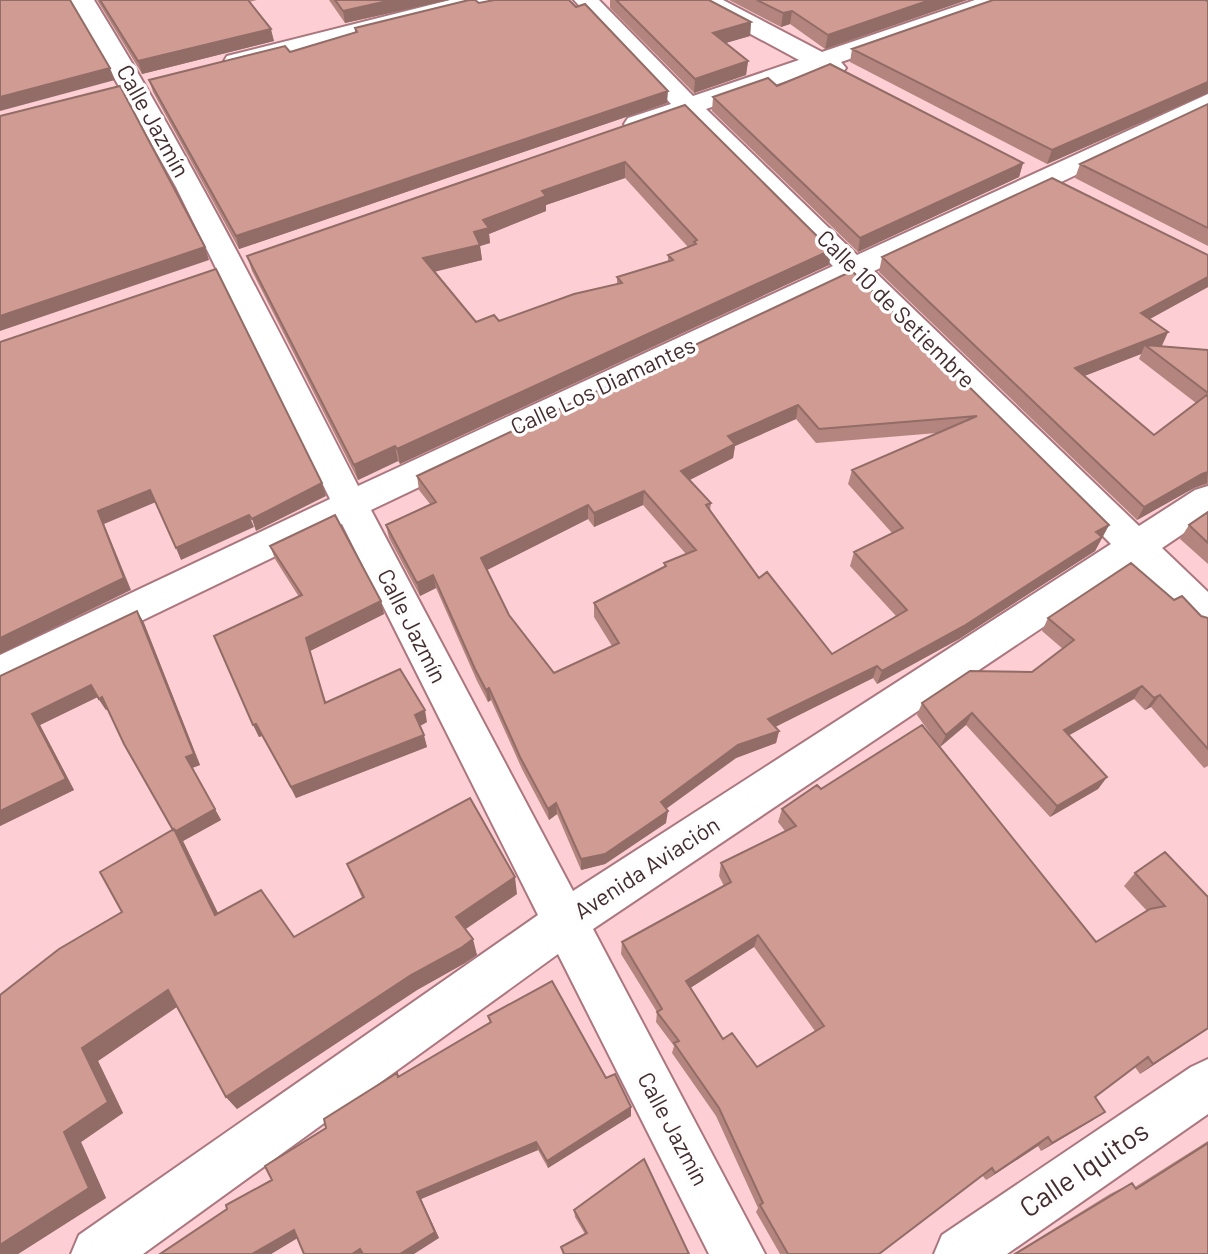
<svg xmlns="http://www.w3.org/2000/svg" width="1208" height="1254" font-family="Barlow,sans-serif">
<style>
.lines{fill:none;stroke-linecap:round;stroke-linejoin:round}
.minor-casing{stroke:#ab777f;stroke-width:4}
.minor{fill:#fff;fill-rule:evenodd}
.wall{fill:#b3857e;fill-rule:evenodd}
.shaded-wall{fill:#926c66}
.building{fill:#d09b92;stroke:#926c66;stroke-width:2;fill-rule:evenodd}
.labels{text-anchor:middle;stroke-width:7;stroke-linejoin:round;paint-order:stroke}
.street-label{font-size:23px;fill:#422c2f;stroke:#fdfdfd}
.near-street-label{font-size:28px;fill:#422c2f;stroke:#fdfdfd}
</style>
<rect width="100%" height="100%" fill="#fdcfd5"/>
<g class="lines">
<defs>
<path id="minor" d="M70,0H94C191,157 274,322 358,486L833,266L684,117L637,132L628,130L624,124L628,118L671,104L574,0H599L693,96L799,60L697,5L693,0H723L822,52L975,0H1010L1006,5L841,62L846,68L842,73L833,76L818,70L706,109L857,255L1208,94V112L874,271L1139,526L1195,490L1208,486V517L1162,548L1208,592V631L1194,627L1134,566L593,929L765,1254H709L558,954L143,1254H71L79,1235L538,915L342,524L0,689V655L330,499L176,187ZM850,282L1111,544L573,891L371,510Z
M450,0H490L486,5L236,68L227,66L224,61L227,56Z
M1208,1059V1114L1007,1254H934L942,1235L1191,1067Z"/>
</defs>
<use href="#minor" class="minor-casing"/>
<use href="#minor" class="minor"/>
</g>
<path class="wall" d="M97,0H257L249,2L274,41L142,74Z
M329,0H449L345,23Z
M610,0H709L751,22L750,36L725,43L748,61L746,75L694,93L610,8Z
M729,0H967L825,49L790,24L781,27Z
M1208,1V93L1047,164L850,62L852,49Z
M479,3L667,103L239,249L153,92L149,80L290,52L355,33V28Z
M713,97L1023,163L1019,177L858,252L712,111Z
M1208,104V246L1075,178L1080,164Z
M685,105L831,250L829,265L400,464L398,461L358,480L252,271L247,256ZM625,178L688,247L668,255V261L617,277V284L499,321L476,322L435,271L482,260L480,246L490,243L489,234L546,211V205Z
M1208,255V287L1150,319L1168,332L1162,346L1208,350V484L1194,488L1137,520L879,272L882,257ZM1141,354L1139,359L1196,403L1154,435L1084,376Z
M852,271L1109,525L1095,551L959,639L877,684L873,678L775,727L779,731L776,743L736,758L666,809V823L605,864L581,870L557,814L549,820L522,769L491,700L488,702L477,681L436,588L420,596L389,538L386,525L430,504L419,490L417,476ZM796,419L816,443L937,433L852,470L848,484L892,533L854,552L850,566L896,616L832,654L759,578L710,511L711,503L689,480L733,458L735,446ZM643,505L686,554L664,563V567L594,603V617L612,646L554,673L509,615L487,570L588,519L594,527Z
M1208,512V564L1180,539L1189,525Z
M270,546L381,601L384,614L310,651L326,702L427,722L420,726L427,747L296,798L262,736L259,737L214,636L299,597L275,559Z
M1174,600L1201,616L1208,618V766L1204,768L1151,707L1145,710L1134,699L1069,735L1107,777L1098,789L1050,817L966,725L940,747L917,715L922,703L1032,672L1063,649L1042,631L1048,618Z
M137,611L144,623L200,765L192,768L221,820L183,841L218,913L294,937L362,898L347,864L517,894L465,929L477,955L465,963L417,990L237,1109L226,1097L177,1007L98,1061L123,1113L81,1142L106,1198L18,1254L122,912L173,830L108,709L106,710L97,697L40,725L74,790L0,826V676Z
M821,789L1096,942L1147,911L1124,886L1135,873L1208,897V1029L1140,1074L1135,1067L1095,1097L1093,1120L1041,1151L1038,1146L986,1180L982,1175L879,1254H780L756,1212L758,1208L716,1116L672,1053L674,1046L656,1022L657,1012L621,954L622,942L724,886L719,876L721,863L785,831L778,822L782,809ZM754,947L815,1031L757,1067L723,1039L690,988Z
M488,1016L606,1078L631,1107V1116L548,1168L538,1150L421,1199L439,1238H297L271,1254H160L272,1180L326,1128L398,1077L490,1023Z
M1208,1141V1254H1013L1110,1194L1132,1183L1135,1187Z
M574,1210L689,1254H563L561,1247L585,1234L575,1217Z"/>
<path class="shaded-wall" d="M392,0H449L345,23L343,11Z
M930,0H967L825,49L828,35Z
M792,11L790,24L781,27L783,13Z
M751,22L750,36L712,47L713,33Z
M271,29L274,41L142,74L138,61Z
M748,61L746,75L694,93L695,79Z
M110,68L115,80L0,111V97Z
M1208,82V93L1047,164L1052,150Z
M668,91L667,103L239,249L236,236Z
M625,162V178L546,205V211L489,234L490,243L480,246L482,260L426,274L423,258L474,232L483,220L542,191Z
M1023,163L1019,177L858,252L860,238Z
M205,247L209,260L0,331V316Z
M831,250L829,265L400,464L397,449Z
M1208,277V287L1135,327L1141,313Z
M1168,332L1161,347L1145,345L1141,354L1069,382L1075,368Z
M798,405L796,419L735,446L733,458L680,485L681,471L728,436Z
M395,446L398,461L358,480L354,465Z
M1208,472L1207,483L1194,488L1137,520L1144,507L1202,474Z
M322,483L326,496L256,531L252,519Z
M150,490L156,502L104,524L131,590L0,654V638L98,511Z
M644,491L643,505L594,527V513Z
M588,505V519L483,572L481,558Z
M249,515L254,527L181,560L176,548Z
M1109,525L1095,551L959,639L877,684L882,671L1096,532Z
M433,575L436,588L420,596L417,583Z
M381,601L384,614L310,651L330,715L306,638Z
M137,611L144,623L200,765L192,768L221,820L183,841L226,930L215,915L174,832L186,757Z
M877,666L873,678L765,732L768,719Z
M91,685L98,697L40,725L74,790L0,826V811L32,714Z
M1142,686L1134,699L1057,742L1064,730Z
M489,688L491,700L488,702L486,690Z
M1160,695L1151,707L1145,710L1154,698Z
M102,697L109,708L106,710L99,699Z
M425,710L427,722L418,727L415,715Z
M972,713L966,725L940,747L946,735Z
M256,724L262,736L259,737L253,725Z
M779,731L776,743L736,758L660,813L661,802L738,745Z
M424,735L427,747L296,798L291,787Z
M1107,777L1098,789L1050,817L1057,806Z
M556,803L557,814L549,820L548,809Z
M668,811L666,823L605,864L581,870V859Z
M515,877L517,894L460,933L456,917Z
M758,935L754,947L684,992L686,981Z
M473,939L477,955L465,963L417,990L237,1109L226,1097L411,975Z
M168,990L181,1004L98,1061L123,1113L81,1142L106,1198L18,1254H0V1245L82,1048Z
M1208,1028V1029L1140,1074L1153,1064Z
M631,1107V1116L548,1168L547,1161Z
M1105,1112L1093,1120L1041,1151L1052,1143Z
M1048,1137L1038,1146L986,1180L995,1173Z
M536,1142L538,1150L421,1199L439,1238L414,1254H400L417,1192Z
M294,1230L301,1236L271,1254H252Z
M360,1249L366,1254H352Z"/>
<path class="building" d="M0,0H70L110,68L0,97Z
M100,0H248L271,29L138,61Z
M335,0H392L343,11Z
M469,0H475L479,3L494,0H569L576,7L585,4L668,91L236,236L149,80L285,46L290,52L357,32L355,28Z
M616,0H709L751,22L713,33L748,61L695,79Z
M757,0H930L828,35L792,11L783,13Z
M993,0H1205L1208,1V82L1052,150L852,49Z
M830,64L1023,163L860,238L713,97L768,78L777,86Z
M120,86L205,247L0,316V116Z
M1208,104V228L1080,164Z
M685,105L831,250L397,449L395,446L354,465L247,256ZM625,162L697,240L694,242L696,244L668,255L673,260L617,277L622,283L574,294L499,321L494,315L476,322L423,258L480,245L474,232L489,228L483,220L546,196L542,191Z
M1052,178L1208,255V277L1141,313L1168,332L1075,368L1154,435L1208,394V472L1202,474L1144,507L882,257Z
M216,269L322,483L252,519L249,515L176,548L150,490L98,511L124,578L0,638V342Z
M852,271L1109,525L1096,532L1102,537L964,626L882,671L877,666L768,719L779,731L738,745L661,802L668,811L605,854L581,859L556,803L548,809L520,757L489,688L486,690L475,669L433,575L417,583L386,525L436,502L417,476ZM798,405L819,429L977,416L852,470L903,528L854,552L907,610L832,654L767,572L759,578L706,505L711,503L681,471L735,444L728,436ZM644,491L696,550L664,563L666,566L594,603L619,643L554,673L509,615L481,558L588,505L594,513Z
M1145,345L1208,350V393Z
M1208,512V543L1189,525Z
M335,515L381,601L306,638L325,703L400,669L425,710L415,715L424,735L291,787L256,724L253,725L214,636L302,595L270,546Z
M1131,563L1174,600L1182,596L1201,616L1208,618V749L1160,695L1154,698L1142,686L1064,730L1107,777L1057,806L972,713L946,735L922,703L970,671L1032,672L1074,640L1048,618Z
M137,611L194,754L186,757L215,809L176,831L174,829L173,830L124,744L102,697L99,699L91,685L32,714L66,779L0,811V676Z
M922,725L1096,942L1150,909L1165,906L1135,873L1165,852L1208,897V1028L1153,1064L1148,1057L1095,1097L1105,1112L1052,1143L1048,1137L995,1173L992,1168L879,1254H788L760,1205L763,1203L719,1108L674,1043L679,1041L657,1012L662,1009L622,942L731,882L721,863L796,826L782,809L817,785L821,789ZM758,935L824,1026L757,1067L732,1033L723,1039L686,981Z
M470,798L515,877L456,917L473,939L461,948L411,975L226,1097L168,990L82,1048L108,1102L64,1132L89,1188L0,1245V995L59,949L122,912L100,872L174,829L215,915L261,890L294,937L364,897L347,864Z
M552,981L606,1078L615,1074L631,1107L547,1161L536,1142L417,1192L435,1232L400,1254H363L360,1249L352,1254H304L294,1230L252,1254H160L227,1209L226,1205L272,1180L265,1166L326,1128L324,1119L397,1073L398,1077L491,1022L488,1016Z
M1208,1143V1254H1015L1132,1183L1136,1189Z
M644,1159L689,1254H564L561,1247L587,1233L574,1210Z"/>
<g class="labels">
<g class="street-label">
<text transform="translate(153 121) rotate(61)" y="8">Calle Jazmín</text>
<text transform="translate(896 309) rotate(45)" y="8">Calle 10 de Setiembre</text>
<text transform="translate(603 386) rotate(-25)" y="8">Calle Los Diamantes</text>
<text transform="translate(412 626) rotate(63)" y="8">Calle Jazmín</text>
<text transform="translate(647 868) rotate(-33)" y="8">Avenida Aviación</text>
<text transform="translate(673 1129) rotate(62)" y="8">Calle Jazmín</text>
</g>
<g class="near-street-label">
<text transform="translate(1084 1169) rotate(-34)" y="10">Calle Iquitos</text>
</g>
</g>
</svg>
